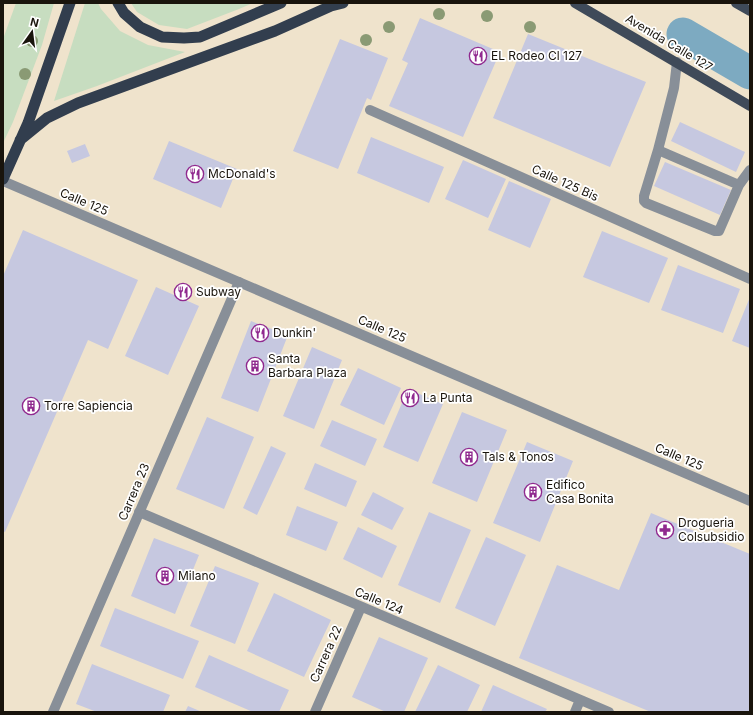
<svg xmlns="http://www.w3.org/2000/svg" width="753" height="715" font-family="Inter,sans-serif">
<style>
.green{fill:#c7ddc0}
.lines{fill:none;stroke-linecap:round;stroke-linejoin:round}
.river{stroke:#7daac1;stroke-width:33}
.building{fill:#c6c8e0}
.service{stroke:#888f98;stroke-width:10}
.pedestrian{stroke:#888f98;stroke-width:10}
.minor{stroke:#888f98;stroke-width:10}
.tertiary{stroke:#888f98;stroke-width:10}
.primary{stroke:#3f4a59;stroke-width:10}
.trunk{stroke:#323e4e;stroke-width:11}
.tree{fill:#8a9a74}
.labels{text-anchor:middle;stroke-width:3.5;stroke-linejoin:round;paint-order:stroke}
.street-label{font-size:12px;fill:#19140c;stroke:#fff}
.poi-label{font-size:12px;fill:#19140c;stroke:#fff;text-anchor:start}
</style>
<rect width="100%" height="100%" fill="#efe3cc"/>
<path class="green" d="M16,3H54L42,45L13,122L3,143V39Z
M85,3H98L101,9L120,31L148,45L185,52L97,86L54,101Z
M131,3H253L239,9L187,29L159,25L137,12Z"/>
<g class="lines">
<path class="river" d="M683,34L750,73"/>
</g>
<path class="building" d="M420,18L500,52L463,137L389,106L408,63L402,60Z
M528,34L646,82L610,167L493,118Z
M340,39L388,58L371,100L367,98L338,169L293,151Z
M680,122L745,152L736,172L671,141Z
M371,137L444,167L429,203L357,173Z
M169,141L237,169L221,208L153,179Z
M85,144L90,156L72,163L67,151Z
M463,160L506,179L488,218L445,199Z
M665,162L731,190L720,215L654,186Z
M509,181L551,199L530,248L488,230Z
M23,230L138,280L108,349L88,340L5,532L3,531V276Z
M602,231L668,258L649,303L583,277Z
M678,265L740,289L723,333L661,310Z
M156,287L199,306L168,375L125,356Z
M750,297V348L732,341Z
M251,321L288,335L258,412L221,398Z
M312,347L342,360L314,429L283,416Z
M358,368L401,388L384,425L340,405Z
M408,389L443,404L418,462L383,447Z
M462,412L507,430L477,502L432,483Z
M207,417L254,437L224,509L176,489Z
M332,420L377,439L365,466L320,446Z
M527,442L573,461L540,542L493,523Z
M271,446L286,453L257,515L243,508Z
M315,463L357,481L346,507L304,489Z
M373,492L404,508L392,530L361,515Z
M297,506L338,522L326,551L286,535Z
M429,512L471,530L440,603L398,585Z
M651,513L750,554V712H651L519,658L557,565L619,590Z
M358,527L397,546L382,578L343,559Z
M486,537L526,555L495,626L455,608Z
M154,538L199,555L175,614L131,596Z
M215,566L259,583L235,644L190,626Z
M274,593L331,620L304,677L247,651Z
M115,608L199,641L183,679L100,646Z
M379,637L428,658L404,712H386L352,697Z
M209,655L289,690L279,712H253L195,687Z
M92,664L170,695L163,712H97L76,704Z
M438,665L480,685L467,712H415Z
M493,685L547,709L545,712H481Z
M188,706L202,712H185Z"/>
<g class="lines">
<path class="service" d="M677,62L674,88L658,150L739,185L750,170
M658,150L644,196V201L646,203L715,231H719L739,185"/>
<path class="pedestrian" d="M370,110L467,153L750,279"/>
<path class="minor" d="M139,512L609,712
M53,712L239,282
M315,712L361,607
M575,712L580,700"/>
<path class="tertiary" d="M3,181L750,501"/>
<path class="primary" d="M575,3L750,106
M736,3L750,11"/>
<path class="trunk" d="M118,3L124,13L140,27L162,37L184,38L200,37L281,3
M20,140L47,118L78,103L275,31L331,6L343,3
M3,179L28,123L70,3"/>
</g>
<g class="tree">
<circle cx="439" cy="14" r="6"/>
<circle cx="487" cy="16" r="6"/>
<circle cx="389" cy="27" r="6"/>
<circle cx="530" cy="27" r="6"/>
<circle cx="366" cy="40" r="6"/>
<circle cx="32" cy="41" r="6"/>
<circle cx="25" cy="74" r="6"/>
</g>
<defs>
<symbol id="restaurant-ring" viewBox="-11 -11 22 22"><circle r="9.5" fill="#fff" stroke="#902a8f" stroke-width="1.5"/><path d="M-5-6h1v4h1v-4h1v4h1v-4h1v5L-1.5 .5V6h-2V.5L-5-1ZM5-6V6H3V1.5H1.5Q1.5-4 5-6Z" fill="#902a8f"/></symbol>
<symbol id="building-ring" viewBox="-11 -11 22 22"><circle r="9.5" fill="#fff" stroke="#902a8f" stroke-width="1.5"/><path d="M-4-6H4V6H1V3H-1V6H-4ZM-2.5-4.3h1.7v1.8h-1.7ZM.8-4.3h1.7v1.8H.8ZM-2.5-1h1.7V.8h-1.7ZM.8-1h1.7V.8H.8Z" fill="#902a8f"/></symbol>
<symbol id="pharmacy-ring" viewBox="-11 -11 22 22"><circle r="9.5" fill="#fff" stroke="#902a8f" stroke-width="1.5"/><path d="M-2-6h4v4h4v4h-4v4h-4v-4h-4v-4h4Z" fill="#902a8f"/></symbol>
</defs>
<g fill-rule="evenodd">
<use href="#restaurant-ring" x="468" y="46" width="20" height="20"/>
<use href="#restaurant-ring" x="185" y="164" width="20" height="20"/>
<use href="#restaurant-ring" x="173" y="282" width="20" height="20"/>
<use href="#restaurant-ring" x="250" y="323" width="20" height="20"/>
<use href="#building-ring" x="245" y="356" width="20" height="20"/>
<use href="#restaurant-ring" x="400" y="388" width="20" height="20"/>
<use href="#building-ring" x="21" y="396" width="20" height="20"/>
<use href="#building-ring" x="459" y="447" width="20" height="20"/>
<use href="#building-ring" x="523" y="482" width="20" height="20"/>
<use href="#pharmacy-ring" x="655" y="520" width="20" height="20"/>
<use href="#building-ring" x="155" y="566" width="20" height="20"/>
</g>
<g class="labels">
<g class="street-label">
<text transform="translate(669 43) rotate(31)" y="4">Avenida Calle 127</text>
<text transform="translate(565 183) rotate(24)" y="4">Calle 125 Bis</text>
<text transform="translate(84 202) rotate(23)" y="4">Calle 125</text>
<text transform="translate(382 329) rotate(23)" y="4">Calle 125</text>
<text transform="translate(679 457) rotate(23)" y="4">Calle 125</text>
<text transform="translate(134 492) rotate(-67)" y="4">Carrera 23</text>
<text transform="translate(379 601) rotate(23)" y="4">Calle 124</text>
<text transform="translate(326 654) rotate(-66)" y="4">Carrera 22</text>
</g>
<g class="poi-label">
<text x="491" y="60">EL Rodeo Cl 127</text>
<text x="208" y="178">McDonald's</text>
<text x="196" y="296">Subway</text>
<text x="273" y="337">Dunkin'</text>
<text x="268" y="363">Santa<tspan x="268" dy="14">Barbara Plaza</tspan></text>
<text x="423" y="402">La Punta</text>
<text x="44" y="410">Torre Sapiencia</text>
<text x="482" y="461">Tals &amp; Tonos</text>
<text x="546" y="489">Edifico<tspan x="546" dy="14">Casa Bonita</tspan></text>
<text x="678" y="527">Drogueria<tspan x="678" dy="14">Colsubsidio</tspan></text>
<text x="178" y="580">Milano</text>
</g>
</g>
<rect width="753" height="715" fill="none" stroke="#19140c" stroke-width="8"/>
<g transform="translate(32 32) rotate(14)" stroke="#ffffff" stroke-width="3" paint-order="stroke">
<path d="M0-3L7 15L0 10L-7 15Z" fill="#19140c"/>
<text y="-6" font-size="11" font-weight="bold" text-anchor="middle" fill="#19140c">N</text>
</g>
</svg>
